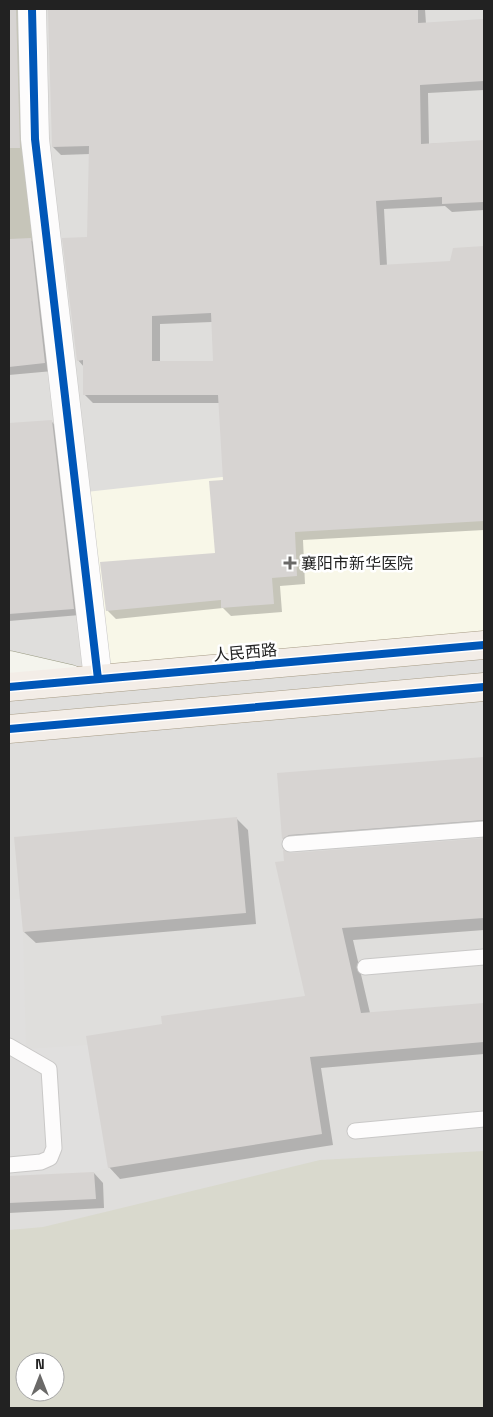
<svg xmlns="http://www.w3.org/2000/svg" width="493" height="1417" font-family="'Space Grotesk','Noto Sans SC',sans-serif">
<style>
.residential{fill:#dfdedc;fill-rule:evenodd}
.education{fill:#f8f7e8}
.construction{fill:#d9d9cd;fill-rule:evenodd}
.parking{fill:#e0dfde}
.shadow{fill:#0003;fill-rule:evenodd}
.building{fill:#d7d4d2;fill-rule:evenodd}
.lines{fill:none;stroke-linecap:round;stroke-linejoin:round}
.service-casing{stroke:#c9c8c7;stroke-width:17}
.minor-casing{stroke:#c9c8c7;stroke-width:29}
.secondary-casing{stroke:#999a82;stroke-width:29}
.primary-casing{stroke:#a79c86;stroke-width:29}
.service{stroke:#fdfcfc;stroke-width:15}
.minor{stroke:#fdfcfc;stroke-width:28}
.secondary{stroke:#f4f4ed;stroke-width:28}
.primary{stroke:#f3ede7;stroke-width:28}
.cycleway-casing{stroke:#fff;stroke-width:11}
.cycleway{stroke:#0057b8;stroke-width:8}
.poi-dot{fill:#6a6968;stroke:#fff;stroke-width:2}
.labels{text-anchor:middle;stroke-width:5;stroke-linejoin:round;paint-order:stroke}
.poi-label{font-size:16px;fill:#222;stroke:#fff;text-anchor:start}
.street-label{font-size:16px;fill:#222;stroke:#fff}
</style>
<rect width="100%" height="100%" fill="#f0eeeb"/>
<path class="residential" d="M9,9H484V1408H9ZM25,1362H55V1392H25Z"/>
<path class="education" d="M9,9H32L48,240L9,242Z
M484,448V633L110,667L86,492Z"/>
<path class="construction" d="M484,1151V1408H9V1230L43,1227L320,1160ZM25,1362H55V1392H25Z"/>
<path class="parking" d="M20,899L23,932L26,1049L88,1045L108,1168L94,1172L9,1176V900Z"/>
<path class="shadow" d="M9,9H28L53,371L9,375Z
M49,9H425L426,24L484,21V90L428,93L429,144L484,141V210L452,212L445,206L384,209L387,266L451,262L454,249L484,248V530L303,540L305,584L280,586L282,612L231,616L223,608L116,619L107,610L217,554L224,481L220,403H93L84,394V367L78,360L88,238L90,154L61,155L53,147ZM212,322L214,362H160V324Z
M52,422L58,428L80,615L9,621V424Z
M484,759V832L295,850L283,838L279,774Z
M237,819L248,830L256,924L36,943L24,932Z
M484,840V930L353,940L370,1013L484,1004V1054L321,1068L333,1145L120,1179L109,1167L164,1025L307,997L285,862L291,855Z
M94,1173L103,1183L104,1208L9,1213V1177Z"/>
<path class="building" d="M9,9H16L20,148H9Z
M48,9H418V23L484,19V81L420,85L421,144L484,140V202L442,204V197L376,201L380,265L450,261L453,248L484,246V521L295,532L297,576L272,578L274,604L221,608V600L106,611L100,562L215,553L209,481L223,480L218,395H83V360L77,361L62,238L87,237L89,146L52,147ZM211,313L213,361H152V316Z
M31,238L45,363L9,367V239Z
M52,420L74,609L9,614V423Z
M484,757V820L289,835L282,839L277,773Z
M237,817L246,913L23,932L14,837Z
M484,838V918L342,928L361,1013L484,1003V1042L310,1057L322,1134L108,1168L86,1036L162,1024L161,1016L305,996L275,862L284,861L283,850L291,853Z
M94,1172L96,1199L9,1203V1176Z"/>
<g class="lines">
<defs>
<path id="service" d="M290,844L484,829
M365,967L484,957
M9,1046L49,1069L54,1148L50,1158L41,1162L9,1165
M355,1131L484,1119"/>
<path id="minor" d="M32,9L35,139L98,679"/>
<path id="secondary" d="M9,665L70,679"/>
<path id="primary" d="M9,687L484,645
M9,729L484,687"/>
</defs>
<use href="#service" class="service-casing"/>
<use href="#minor" class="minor-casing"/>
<use href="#secondary" class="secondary-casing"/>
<use href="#primary" class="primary-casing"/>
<use href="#service" class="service"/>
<use href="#minor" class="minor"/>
<use href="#secondary" class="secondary"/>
<use href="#primary" class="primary"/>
<defs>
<path id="cycleway" d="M32,9L35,139L98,679
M9,687L484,645
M9,729L484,687"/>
</defs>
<use href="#cycleway" class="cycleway-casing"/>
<use href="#cycleway" class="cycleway"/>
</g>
<path class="poi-dot" d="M287.5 555.5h5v5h5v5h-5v5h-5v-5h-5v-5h5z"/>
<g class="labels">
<g class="poi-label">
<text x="301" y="569">襄阳市新华医院</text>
</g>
<g class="street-label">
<text transform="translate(245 652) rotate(-5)" y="6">人民西路</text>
</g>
</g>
<rect width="493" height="1417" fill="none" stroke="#222222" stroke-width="20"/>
<g transform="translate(40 1377)"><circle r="24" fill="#ffffff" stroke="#a7a7a7"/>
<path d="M0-4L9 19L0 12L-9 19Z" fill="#6a6968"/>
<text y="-8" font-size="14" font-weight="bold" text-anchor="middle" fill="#222222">N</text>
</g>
</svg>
